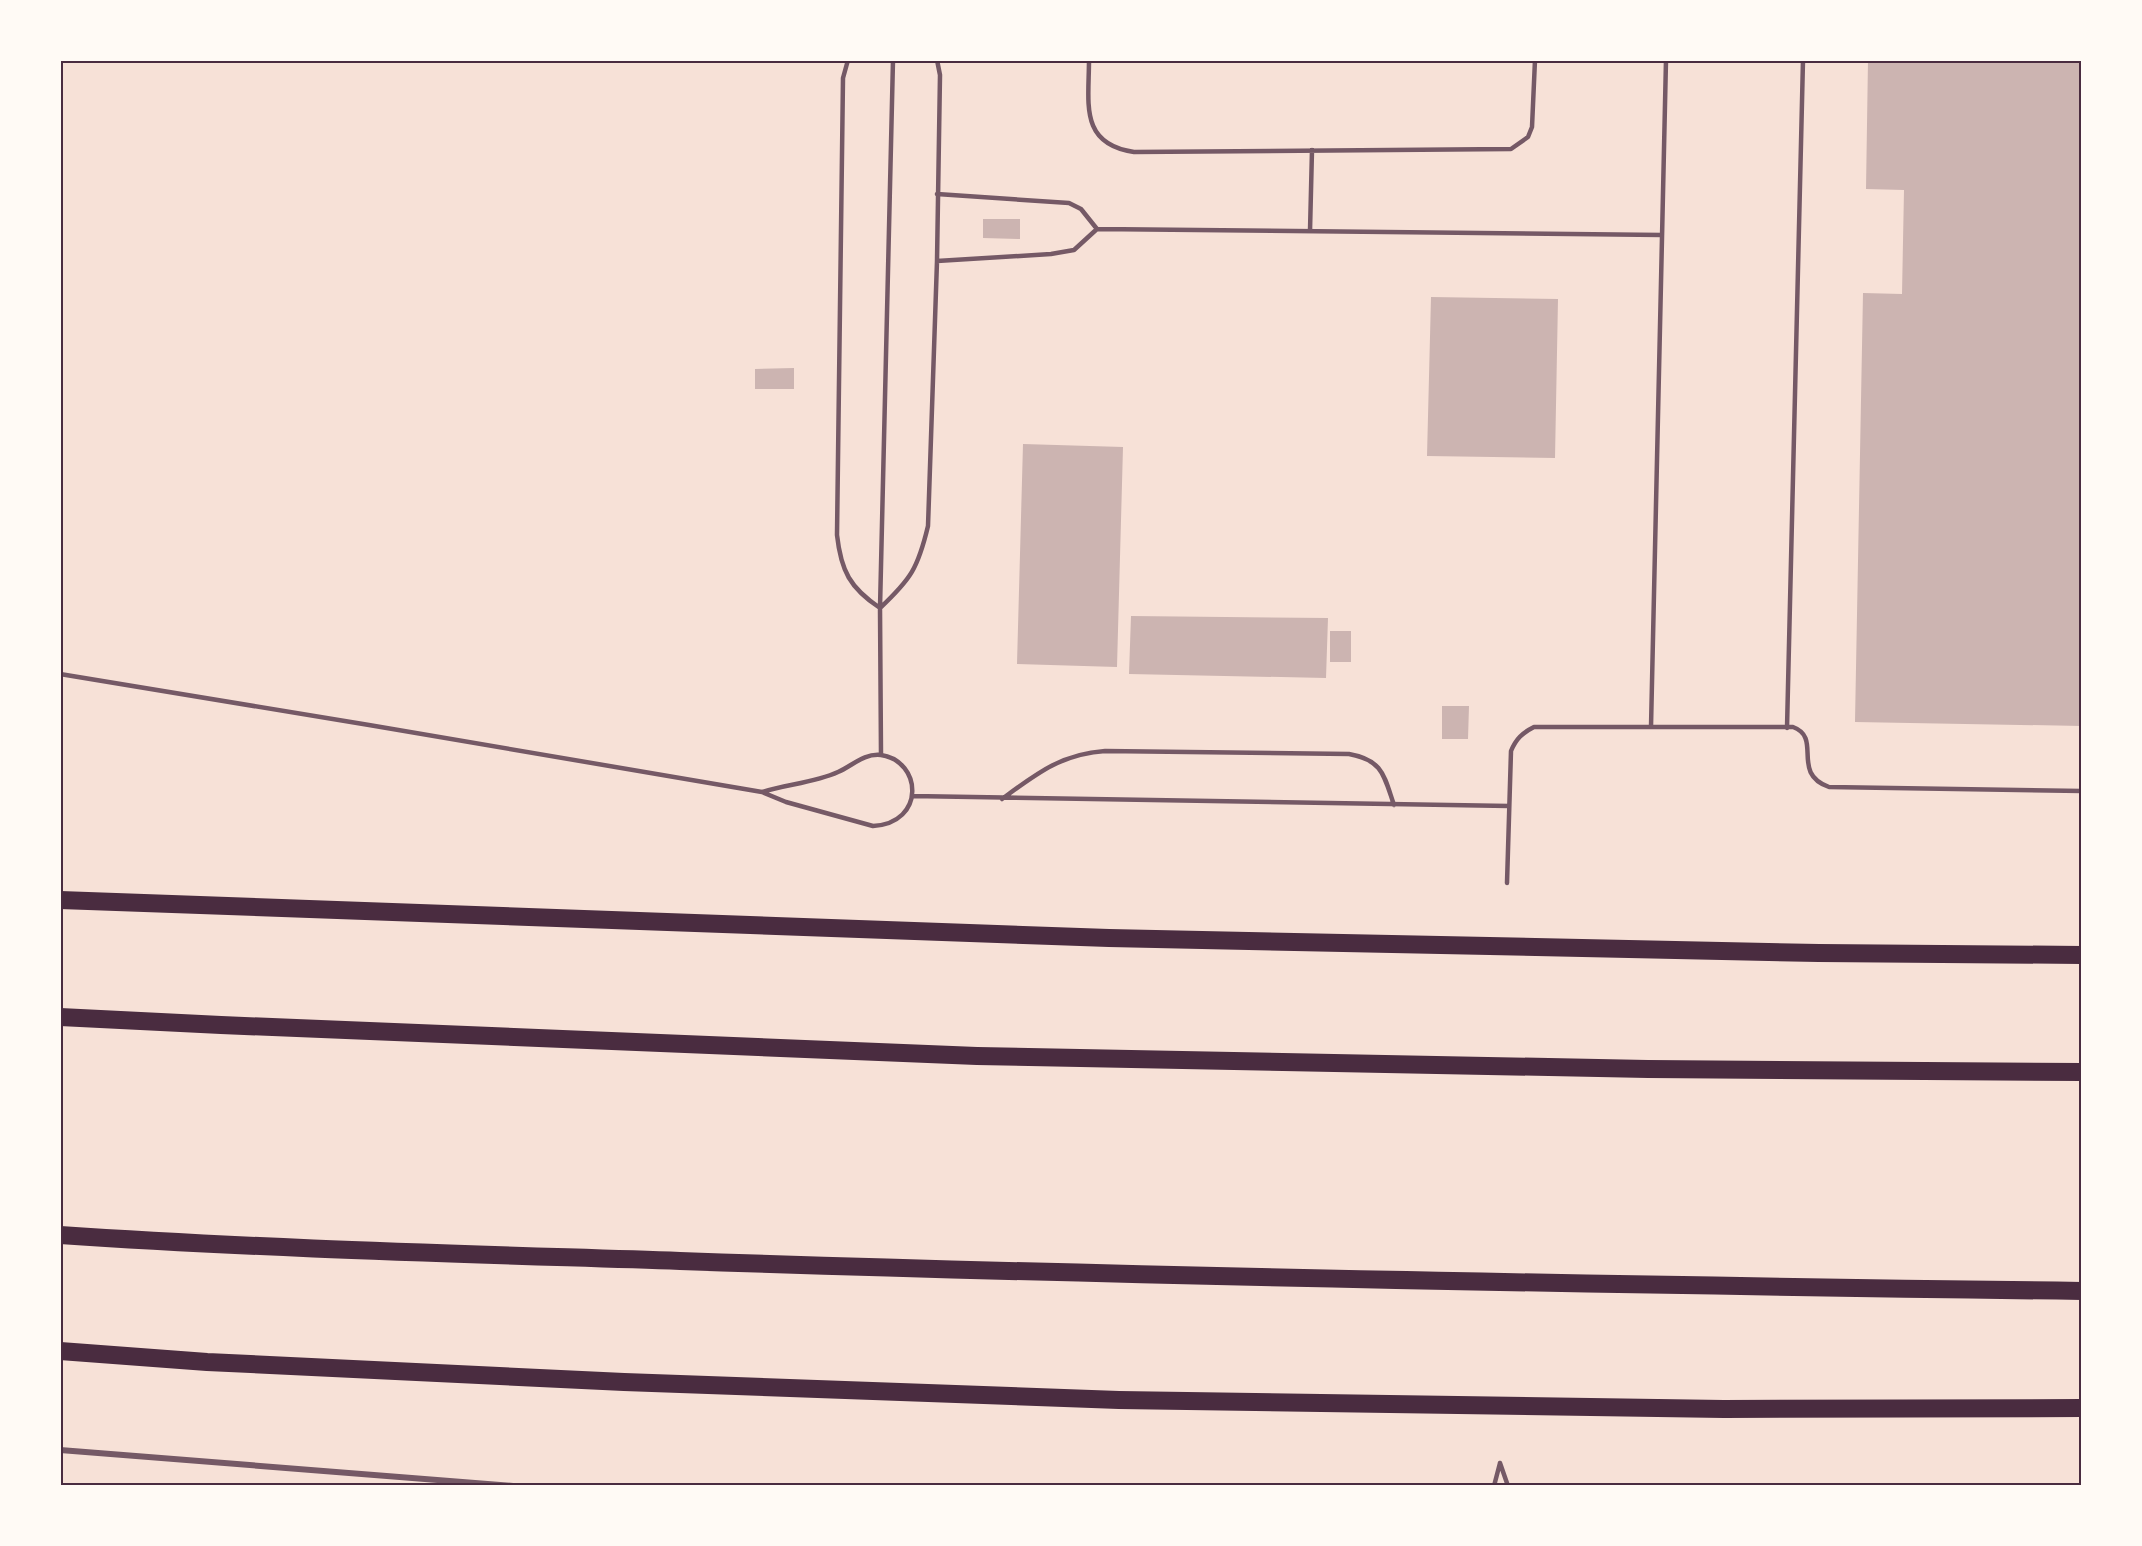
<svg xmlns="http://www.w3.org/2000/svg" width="2142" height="1546" font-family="'Public Sans',sans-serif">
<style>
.building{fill:#ccb4b1}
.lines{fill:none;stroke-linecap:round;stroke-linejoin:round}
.service{stroke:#755966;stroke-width:4.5}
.minor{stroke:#755966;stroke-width:6}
.motorway{stroke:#4a2c40;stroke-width:18}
.neatline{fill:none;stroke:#4a2c40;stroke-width:2}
</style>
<rect width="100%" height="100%" fill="#f7e1d7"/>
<path class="building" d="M1868,60H2082V726L1855,722L1863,293L1902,294L1904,190L1866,189Z
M983,219H1020V239L983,238Z
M1431,297L1558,299L1555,458L1427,456Z
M794,368V389H755V369Z
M1023,444L1123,447L1117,667L1017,664Z
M1131,616L1328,618L1326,678L1129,674Z
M1330,631H1351V662H1330Z
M1442,706H1469L1468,739H1442Z"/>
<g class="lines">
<path class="service" d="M848,60L843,78L837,535C841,571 850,588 880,608C911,579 918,568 928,526L937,261L940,75L937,60
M1089,60C1089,103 1079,144 1134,152L1511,149L1528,137L1532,127L1535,60
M937,194L1069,203L1081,209L1097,229
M1310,231L1312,150
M937,261L1051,254L1074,250L1097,229L1662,235
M60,674L369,725L762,792L786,802L873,826C926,823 922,761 881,755C864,753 852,766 838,772C814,783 787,784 762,792
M1651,727L1666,60
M1787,728L1803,60
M881,755L880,608L893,60
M912,796L1509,806
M1002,799C1036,774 1061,754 1105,751L1349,754C1383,760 1384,776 1394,805
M1507,883L1511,751C1516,739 1522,733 1534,727H1793C1823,738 1790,773 1829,787L2082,791
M1500,1463L1508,1486
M1494,1486L1500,1463"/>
<path class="minor" d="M60,1450L513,1486"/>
<path class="motorway" d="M60,900L1109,938L1819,953L2082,955
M60,1017L221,1025L977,1056L1648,1069L2082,1072
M60,1235C266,1249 473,1254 680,1261C1147,1277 1614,1285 2082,1291
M60,1351L207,1362L624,1382L1119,1400L1724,1409L2082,1408"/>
</g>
<rect width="2142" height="1546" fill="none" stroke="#fffaf5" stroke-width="123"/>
<rect x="62" y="62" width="2018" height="1422" class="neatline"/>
</svg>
